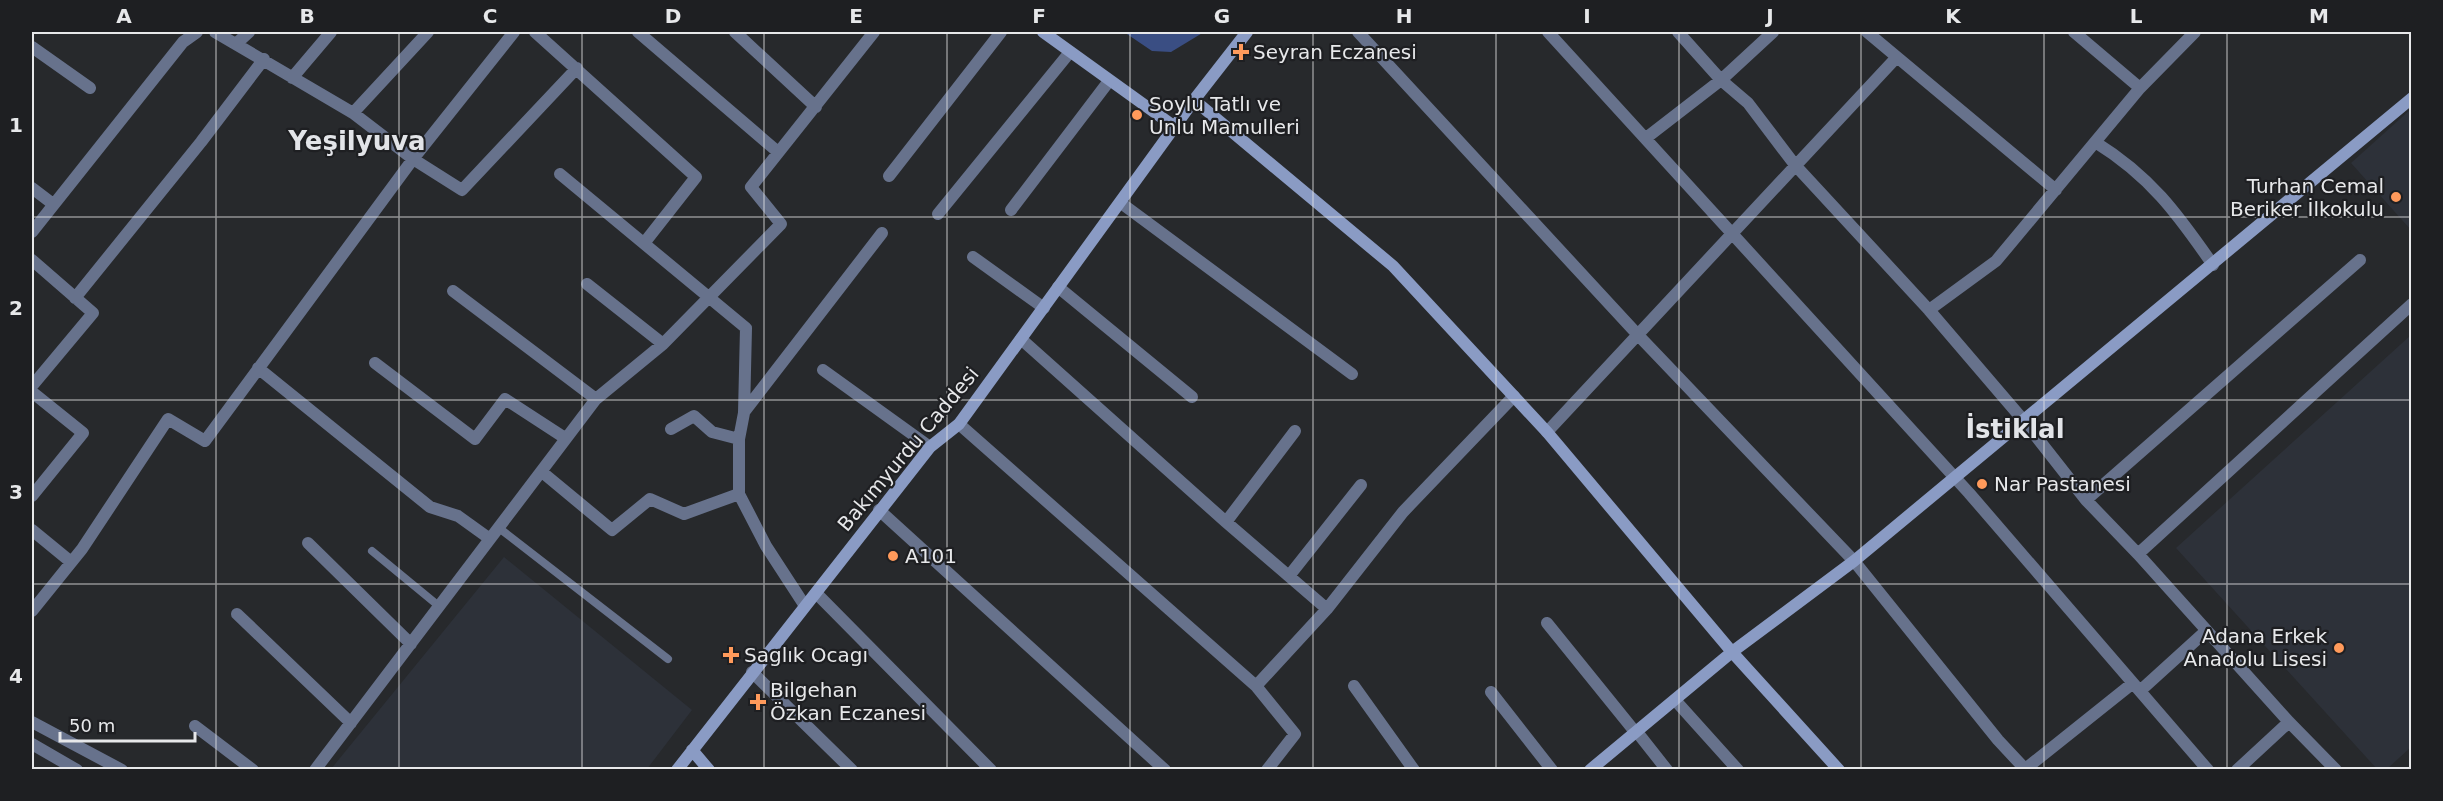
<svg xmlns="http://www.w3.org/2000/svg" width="2443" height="801" font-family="'DejaVu Sans',sans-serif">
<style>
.built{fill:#2d3139}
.green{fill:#3a4e83}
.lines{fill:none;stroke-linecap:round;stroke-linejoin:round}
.lane{stroke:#67728c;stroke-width:8}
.street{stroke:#67728c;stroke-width:12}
.secondary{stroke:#8a9bc4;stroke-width:12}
.grid{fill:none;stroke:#e7e8ea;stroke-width:1.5;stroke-opacity:0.55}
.poi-dot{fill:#ff9a5b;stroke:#1e1f22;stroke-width:2}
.labels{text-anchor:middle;stroke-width:4.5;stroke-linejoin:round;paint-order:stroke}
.poi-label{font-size:20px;fill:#e7e8ea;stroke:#1e1f22;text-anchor:start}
.street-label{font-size:20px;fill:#e7e8ea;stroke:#1e1f22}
.district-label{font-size:26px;font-weight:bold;fill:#e2e4e8;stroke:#1e1f22}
.neatline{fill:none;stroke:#e7e8ea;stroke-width:2}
.grid-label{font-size:20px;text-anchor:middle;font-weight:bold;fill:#e7e8ea}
</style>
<rect width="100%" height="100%" fill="#27292c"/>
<path class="built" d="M2411,109V230L2351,163Z
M2411,335V747L2387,769H2377L2176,548Z
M504,557L692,710L647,769H331Z"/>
<path class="green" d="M1124,32H1204L1171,52L1152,51Z"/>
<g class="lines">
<path class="lane" d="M499,528L668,659
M372,551L440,607"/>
<path class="street" d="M215,32L353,113L413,159L462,190L577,68
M535,32L696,177L645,242
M638,32L778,152
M735,32L816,107
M1358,32L1638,335L1854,561L1998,740L2026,770
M1548,32L1969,493L2208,770
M1678,32L1721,80L1748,103L1795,165L1929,310L2024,421L2086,500L2138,554L2289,722L2336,770
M1867,32L2056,190
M2074,32L2140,88
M237,43L249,32
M32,47L90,88
M292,78L331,32
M353,113L428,32
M1646,138L1721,80L1773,32
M2095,142C2150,176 2177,213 2213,265
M560,174L746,328L744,413L739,439V494L766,546L805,606
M889,176L1001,32
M32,188L53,204
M1121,203L1352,374
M1011,210L1109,81
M938,214L1070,52
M32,232L183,42L197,32
M973,257L1044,308
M32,260L93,313L32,386
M587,284L663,344
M1058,287L1192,397
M453,291L596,399
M75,298L201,142L264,59
M1929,310L1996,261L2140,88L2195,32
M1021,339L1226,522L1327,609
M375,363L475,439L505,399L565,438
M258,368L430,507L458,516L490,539
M823,370L930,447
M32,392L83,433L32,496
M744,412L882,233
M959,424L1256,686L1295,734L1267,770
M671,429L694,416L712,432L739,439
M1547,432L1896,58
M542,472L612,530L650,499L684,514L739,494
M2086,500L2360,260
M879,510L1165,770
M1226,522L1295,431
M32,530L71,562
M308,543L411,644
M2138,554L2412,304
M1289,576L1361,485
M816,593L991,770
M32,611L82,549L168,419L205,441L413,159L514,32
M237,614L351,723
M1547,623L1636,733
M752,672L852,770
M1256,686L1327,609L1403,512L1514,396
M1354,686L1414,770
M2141,690L2206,631
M1491,692L1552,770
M1675,700L1738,770
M32,722L122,770
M195,726L253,770
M1637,732L1667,770
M32,744L77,770
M315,770L596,399L663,344L781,224L751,187L874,32
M2024,770L2133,683
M2237,770L2289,722"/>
<path class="secondary" d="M1043,32L1175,127
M1194,100L1393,266L1547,432L1732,652L1839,770
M692,750L709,770
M677,770L930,447L959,424L1194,100L1247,32
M1590,770L1732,652L1854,561L2412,98"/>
</g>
<path class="grid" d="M216,32V770M399,32V770M582,32V770M764,32V770M947,32V770M1130,32V770M1313,32V770M1496,32V770M1679,32V770M1861,32V770M2044,32V770M2227,32V770M32,217H2412M32,400H2412M32,584H2412"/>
<g class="poi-dot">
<path d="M1238 43h6v6h6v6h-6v6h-6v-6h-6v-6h6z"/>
<circle cx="1137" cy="115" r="6"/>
<circle cx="2396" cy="197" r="6"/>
<circle cx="1982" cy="484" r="6"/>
<circle cx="893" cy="556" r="6"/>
<circle cx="2339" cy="648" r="6"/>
<path d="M728 646h6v6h6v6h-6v6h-6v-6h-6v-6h6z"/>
<path d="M755 693h6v6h6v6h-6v6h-6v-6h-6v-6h6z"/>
</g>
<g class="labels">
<g class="poi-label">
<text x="1253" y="59">Seyran Eczanesi</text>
<text x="1149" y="111">Soylu Tatlı ve<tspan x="1149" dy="23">Unlu Mamulleri</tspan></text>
<text x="2384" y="193" text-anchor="end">Turhan Cemal<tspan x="2384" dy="23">Beriker İlkokulu</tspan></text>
<text x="1994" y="491">Nar Pastanesi</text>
<text x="905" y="563">A101</text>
<text x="2327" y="643" text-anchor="end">Adana Erkek<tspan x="2327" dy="23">Anadolu Lisesi</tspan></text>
<text x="744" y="662">Saglık Ocagı</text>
<text x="770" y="697">Bilgehan<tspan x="770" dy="23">Özkan Eczanesi</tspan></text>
</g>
<g class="street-label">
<text transform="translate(908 449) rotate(-50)" y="7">Bakımyurdu Caddesi</text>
</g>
<g class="district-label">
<text x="357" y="150">Yeşilyuva</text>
<text x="2015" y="438">İstiklal</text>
</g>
</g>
<rect width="2443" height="801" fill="none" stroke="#1e1f22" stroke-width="66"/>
<path d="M60 732v9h135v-9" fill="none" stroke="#e7e8ea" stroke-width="3"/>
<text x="69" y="732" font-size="18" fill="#e7e8ea" stroke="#1e1f22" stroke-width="4.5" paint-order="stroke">50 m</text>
<rect x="33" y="33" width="2377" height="735" class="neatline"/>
<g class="grid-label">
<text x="124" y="23">A</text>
<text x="307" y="23">B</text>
<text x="490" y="23">C</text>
<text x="673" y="23">D</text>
<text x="856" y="23">E</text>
<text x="1039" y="23">F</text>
<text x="1222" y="23">G</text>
<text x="1404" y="23">H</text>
<text x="1587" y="23">I</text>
<text x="1770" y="23">J</text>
<text x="1953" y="23">K</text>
<text x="2136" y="23">L</text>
<text x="2319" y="23">M</text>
<text x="16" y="132">1</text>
<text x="16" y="315">2</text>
<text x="16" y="499">3</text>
<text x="16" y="683">4</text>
</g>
</svg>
